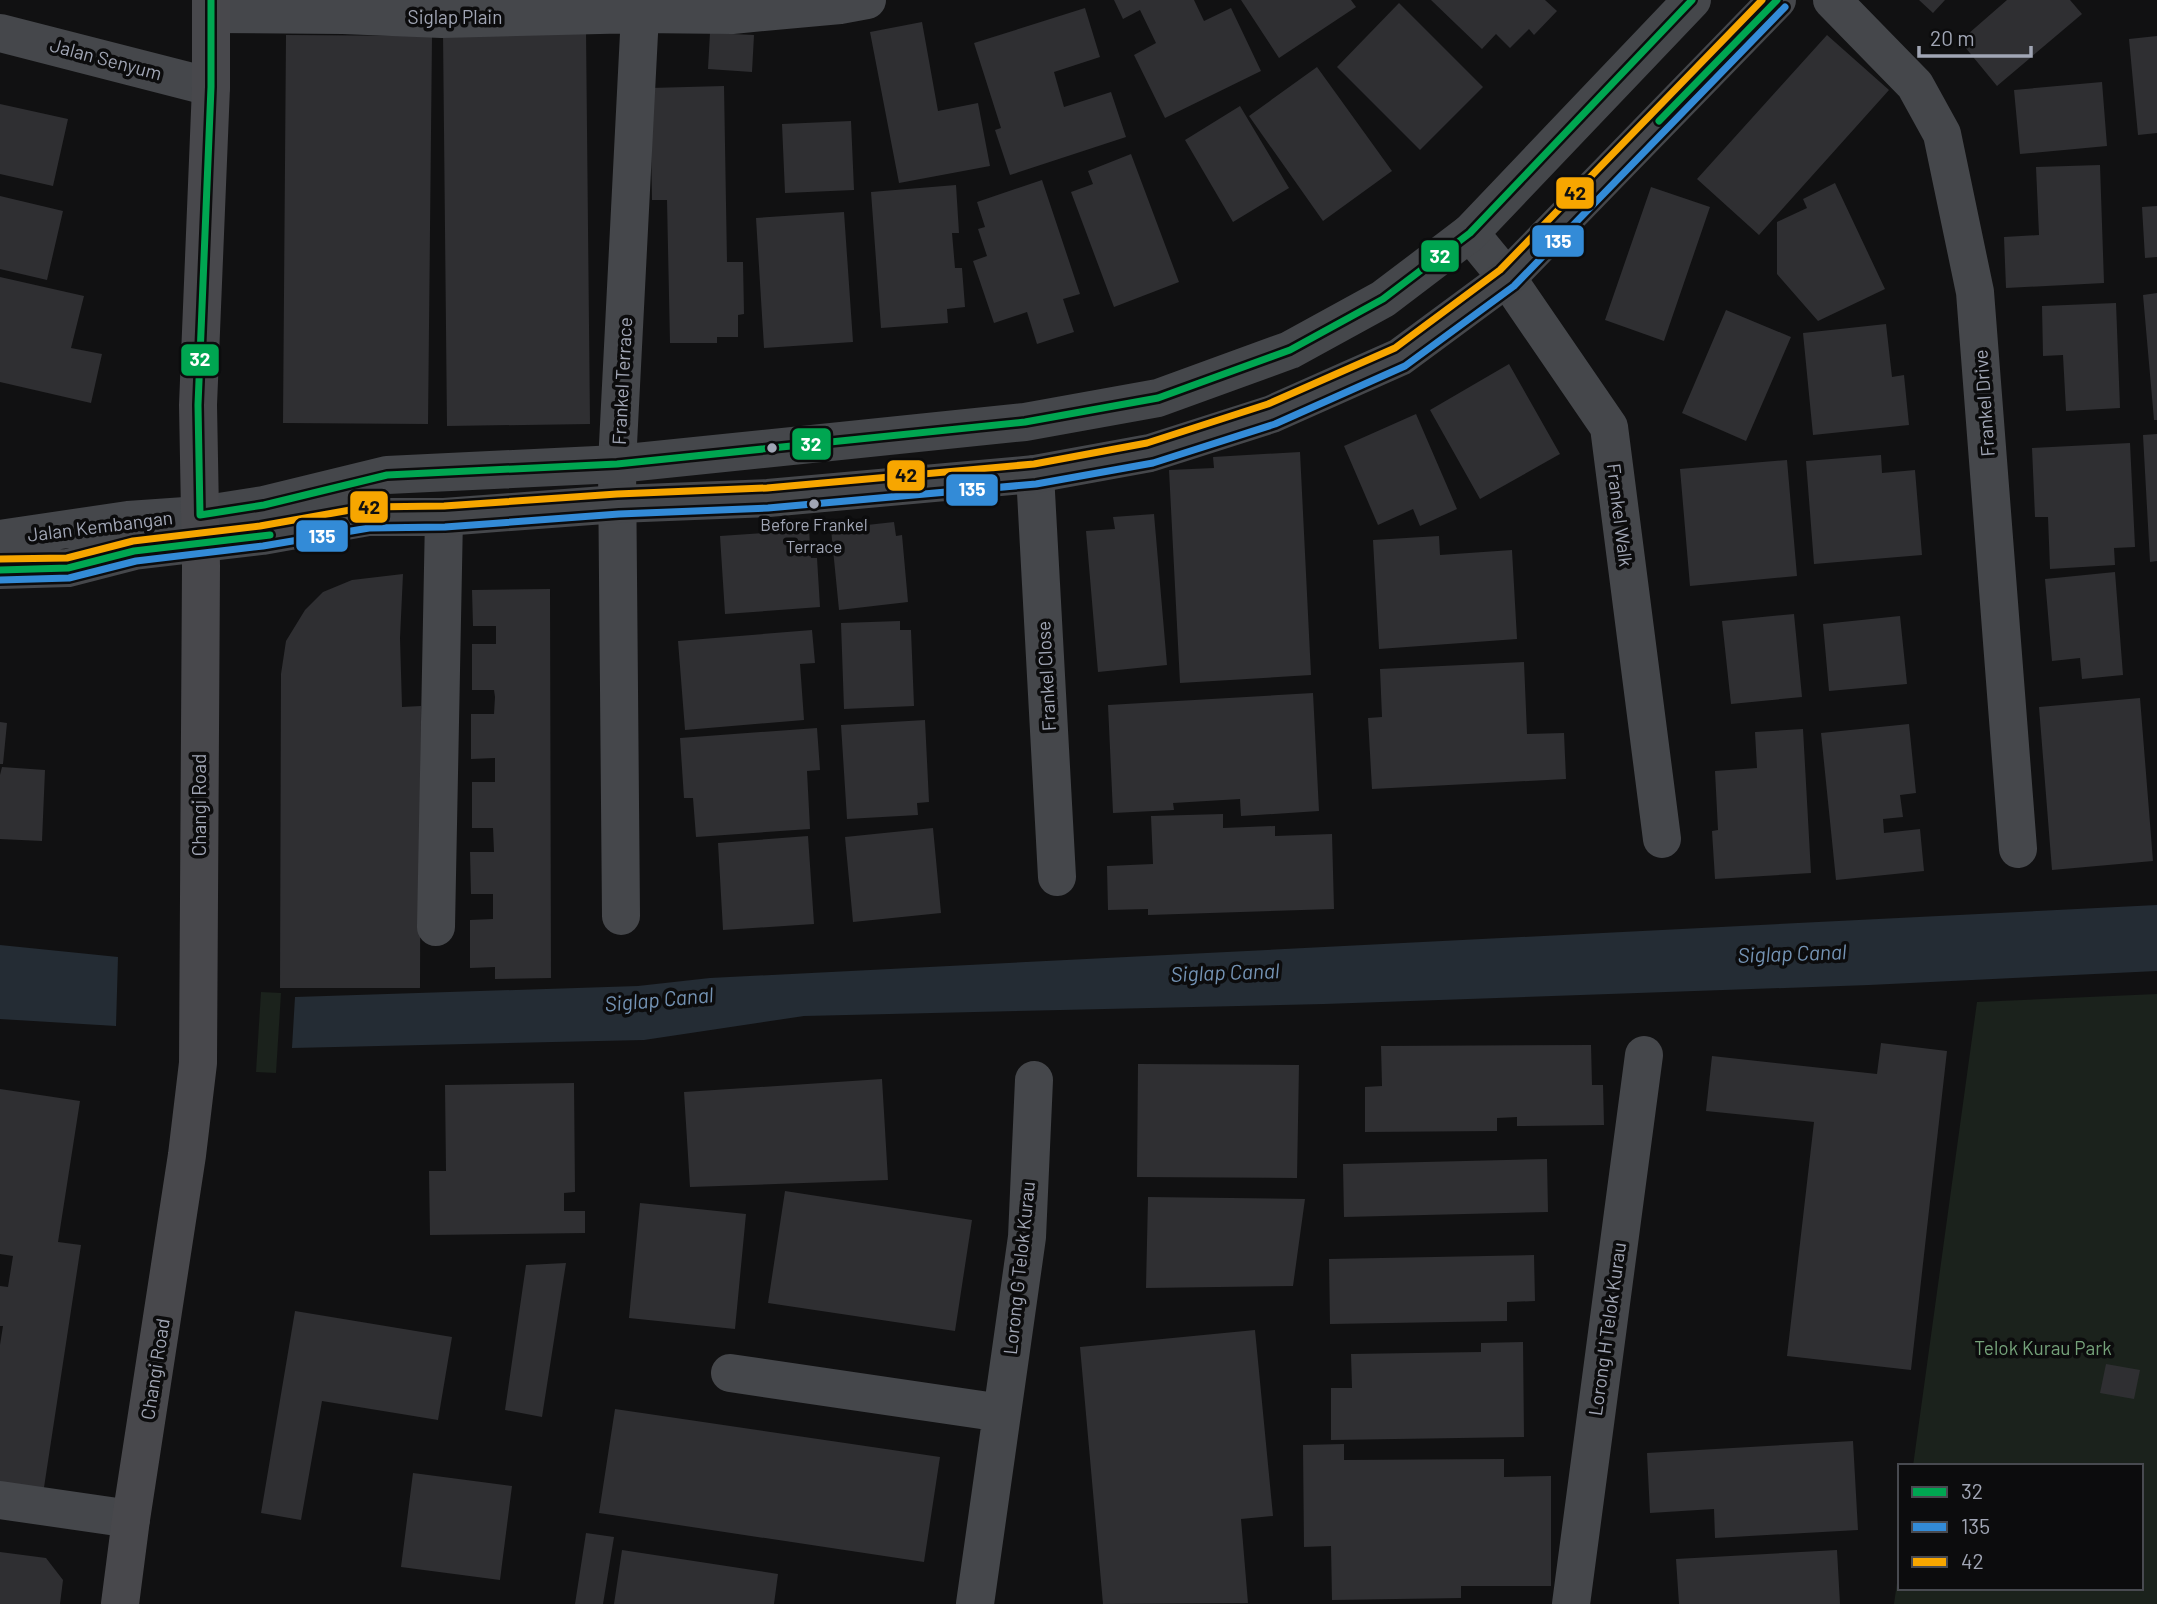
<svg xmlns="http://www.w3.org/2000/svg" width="2157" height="1604" font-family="Barlow,sans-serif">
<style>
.green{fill:#1b221c}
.water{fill:#242c34}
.building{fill:#2f2f32}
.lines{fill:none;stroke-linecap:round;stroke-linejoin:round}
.minor{stroke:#45474b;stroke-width:38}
.tertiary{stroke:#45474b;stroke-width:38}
.primary{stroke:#48484c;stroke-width:38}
.bus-1-casing{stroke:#0c0c0d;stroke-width:12}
.bus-2-casing{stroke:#0c0c0d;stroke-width:12}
.bus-3-casing{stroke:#0c0c0d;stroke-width:12}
.bus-1{stroke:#00a651;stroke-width:7}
.bus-2{stroke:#338bd7;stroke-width:7}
.bus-3{stroke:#f7a600;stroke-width:7}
.bus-dot{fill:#a1a6b5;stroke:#0c0c0d;stroke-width:2.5}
.labels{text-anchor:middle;stroke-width:7;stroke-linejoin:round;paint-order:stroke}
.bus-label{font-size:17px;fill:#a1a6b5;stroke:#0c0c0d}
.street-label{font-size:19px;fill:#a1a6b5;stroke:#0c0c0d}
.park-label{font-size:19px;fill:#75a27a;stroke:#0c0c0d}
.water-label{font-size:21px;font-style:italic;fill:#7493b4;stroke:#0c0c0d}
.line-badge{stroke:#0c0c0d;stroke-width:2.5}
.badge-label{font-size:19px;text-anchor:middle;font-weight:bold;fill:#fff}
.pale-badge-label{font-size:19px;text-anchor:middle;font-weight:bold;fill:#111}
</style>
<rect width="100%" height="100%" fill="#111112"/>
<path class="green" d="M261,992L281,993L276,1073L256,1072Z
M2157,994V1604H1894L1900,1561V1588H2141V1466H1913L1977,1002Z"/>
<path class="water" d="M2157,905V971L1869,985L1324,1004L804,1016L644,1040L292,1048L295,997L638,986L710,978Z
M0,945L118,957L116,1026L0,1019Z"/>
<path class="building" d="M1114,0H1194L1204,21L1231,8L1261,71L1165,118L1134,55L1156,43L1140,10L1123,19Z
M1241,0H1351L1356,7L1279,58Z
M1431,0H1545L1557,11L1534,35L1529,29L1510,48L1496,34L1482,49Z
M1919,0H1945L1933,13Z
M2007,0H2070L2082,14L1997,86L1960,41Z
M1399,3L1483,87L1420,150L1337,67Z
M1085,8L1100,57L1054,72L1064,107L1111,92L1126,137L1010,175L995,130L1001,128L974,43Z
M922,22L938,111L978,103L990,166L899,183L870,32Z
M586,30L590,424L447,426L443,32Z
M710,33L754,35L752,72L708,69Z
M286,35L432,36L428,424L283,423Z
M1827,35L1889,90L1759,235L1697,179Z
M2157,36V133L2138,135L2129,39Z
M1317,67L1392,171L1323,221L1249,116Z
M2102,82L2107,146L2020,154L2014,90Z
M724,86L727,262H743L744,314L738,315V337H717V343H670L667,200H652L650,88Z
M0,104L68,119L53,186L0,174Z
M1240,106L1289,188L1233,222L1185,140Z
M851,121L854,190L785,193L782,124Z
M1131,154L1179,282L1114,307L1071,192L1093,184L1088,171Z
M2100,165L2104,283L2006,288L2004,237L2039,235L2036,167Z
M1042,180L1080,294L1063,299L1074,332L1037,344L1027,312L994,323L973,261L987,256L978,229L985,227L977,202Z
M1835,183L1885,289L1818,321L1777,274V222L1807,208L1803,199Z
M956,185L959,233H952L955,268H962L965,307L947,309L948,323L881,328L871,192Z
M1651,187L1710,207L1664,341L1605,320Z
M0,196L63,211L47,280L0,269Z
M2157,206V257L2145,258L2142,207Z
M844,212L853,342L764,348L756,218Z
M0,277L84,296L71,348L102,354L91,403L0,382Z
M2157,293V420H2154L2143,295Z
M2116,303L2120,408L2066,411L2063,355L2043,356L2042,306Z
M1726,310L1791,337L1746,441L1682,413Z
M1886,324L1892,377L1904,375L1909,425L1813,435L1803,333Z
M1509,364L1560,454L1480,499L1430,410Z
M1416,414L1457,509L1420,526L1413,509L1378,525L1344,446Z
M2157,434V561L2150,562L2143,435Z
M2130,443L2135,547L2114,548L2115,565L2050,569L2048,517H2035L2032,448Z
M1300,452L1311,675L1180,683L1169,470L1214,468L1213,457Z
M1881,455L1882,473L1915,470L1922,555L1814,564L1806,461Z
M1787,460L1797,576L1690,586L1680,469Z
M1154,514L1167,665L1098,672L1086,531L1115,529L1113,517Z
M894,522L896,536L902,535L908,602L839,610L831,529Z
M809,530L811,558H817L820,607L725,614L720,536Z
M1439,536L1440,555L1512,550L1517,639L1379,649L1373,540Z
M2115,572L2123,675L2082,679L2080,658L2052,661L2045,579Z
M403,574L400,638L402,707L421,706L420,988H280L281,674L286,641L305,610L323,592L352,580Z
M550,589L551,978L495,979V967L470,968V920L493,919V894H471L470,852H494L493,828H472V782H495V758L471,759V714H494L495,697L494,690H472V644H496V626H473L472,590Z
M1794,614L1802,697L1731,704L1722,621Z
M1900,616L1907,684L1829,691L1823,624Z
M900,621V630H911L914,706L844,709L841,623Z
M812,630L815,663L800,664L804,720L685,730L678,641Z
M1524,662L1527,734L1564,733L1566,779L1372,789L1368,718L1382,717L1380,669Z
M1313,693L1319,811L1241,816L1240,799L1173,803L1174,810L1113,813L1108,705Z
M2140,698L2153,861L2052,870L2039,707Z
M925,720L929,802L917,803L918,815L847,819L841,725Z
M0,722L7,723L3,764H0Z
M1909,724L1916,793L1900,795L1903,817L1883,819L1884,833L1920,829L1924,871L1836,880L1821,733Z
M817,728L820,770L807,771L810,829L696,837L693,798H684L680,738Z
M1803,729L1811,873L1715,879L1712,831L1718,830L1715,771L1757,768L1755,732Z
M2,767L45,770L42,841L0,839V775Z
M1223,814V828L1275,826V836L1332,834L1334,909L1148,915V909L1108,910L1107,866L1153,864L1151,816Z
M933,828L941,913L853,922L845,837Z
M808,836L814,924L723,930L718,843Z
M1881,1043L1947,1051L1911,1370L1787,1356L1814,1122L1706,1111L1712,1056L1877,1074Z
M1591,1045L1592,1085H1603L1604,1125L1517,1126V1117L1497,1118V1131L1365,1132V1087L1382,1086L1381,1046Z
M1138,1064L1299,1065L1297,1178L1137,1177Z
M882,1079L888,1180L690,1187L684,1092Z
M574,1083L575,1192L564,1193V1211H585V1233L430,1235L429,1171H446L445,1085Z
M0,1089L80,1101L58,1242L81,1245L43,1494L0,1488V1345L3,1326H0V1286L8,1287L13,1256L0,1254Z
M1547,1159L1548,1212L1344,1217L1343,1164Z
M785,1191L972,1220L955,1331L768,1303Z
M1148,1197L1305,1199L1293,1286L1146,1288Z
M640,1203L746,1214L735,1329L629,1318Z
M1534,1255L1535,1301L1507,1302V1321L1330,1324L1329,1259Z
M566,1263L542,1417L505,1410L526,1265Z
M295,1311L452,1337L438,1420L322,1401L301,1520L261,1513Z
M1255,1330L1273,1516L1241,1519L1248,1603L1103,1604L1080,1347Z
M1523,1342L1524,1437L1331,1440V1388H1352L1351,1354L1481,1352V1343Z
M2106,1364L2140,1370L2134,1399L2100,1393Z
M615,1409L940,1457L924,1562L599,1513Z
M1853,1441L1858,1530L1715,1538L1714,1509L1650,1513L1647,1453Z
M1344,1444V1460L1504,1459V1477L1551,1476V1586H1461V1598L1332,1600L1331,1546L1304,1547L1303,1445Z
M413,1473L512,1486L500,1580L401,1567Z
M586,1533L614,1537L603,1604H575Z
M622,1550L778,1574L774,1604H614Z
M1837,1550L1840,1604H1679L1676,1559Z
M0,1552L46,1558L63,1580L60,1604H0Z"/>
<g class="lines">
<path class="minor" d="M1832,0L1915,85L1942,134L1975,292L2018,849
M211,14L343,15L442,19L640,14L732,15L840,5L867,0
M0,33L211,87
M1470,233L1507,278L1609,427L1662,839
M1035,474L1057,877
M621,916L617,464L640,14
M436,927L444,517
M730,1373L1002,1413
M0,1500L131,1519
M975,1604L1027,1237L1034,1080
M1571,1604L1644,1055"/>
<path class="tertiary" d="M0,539L128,520L200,515L264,505L387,475L617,464L1025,422L1158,398L1290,350L1383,299L1470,233L1692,0
M0,570L68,568L134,551L262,536L368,517H444L618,504L768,498L1035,474L1150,453L1272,414L1400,357L1507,278L1777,0"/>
<path class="primary" d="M120,1604L131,1519L187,1155L198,1063L201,566L198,405L211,87V0"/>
<defs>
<path id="bus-1" d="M211,0V87L198,405L200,515L264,505L387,475L617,464L1025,422L1158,398L1290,350L1383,299L1470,233L1692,0
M1659,121L1777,0
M0,570L68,568L134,551L270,535"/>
<path id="bus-2" d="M0,580L69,578L136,561L263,546L369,528L445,527L619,514L768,508L1036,484L1153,463L1275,424L1405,366L1514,286L1785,7"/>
<path id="bus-3" d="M0,559L67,558L133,541L260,526L367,507L444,506L617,494L767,488L1034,464L1147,443L1268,404L1395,348L1500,270L1762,0"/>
</defs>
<use href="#bus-1" class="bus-1-casing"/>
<use href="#bus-2" class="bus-2-casing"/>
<use href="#bus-3" class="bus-3-casing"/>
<use href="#bus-1" class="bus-1"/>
<use href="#bus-2" class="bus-2"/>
<use href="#bus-3" class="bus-3"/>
</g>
<g class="bus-dot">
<circle cx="772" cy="448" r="6"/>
<circle cx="814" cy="504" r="6"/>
</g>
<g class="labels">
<g class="bus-label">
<text x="814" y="531">Before Frankel<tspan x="814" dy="22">Terrace</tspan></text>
</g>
<g class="street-label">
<text x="455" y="24">Siglap Plain</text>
<text transform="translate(106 59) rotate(15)" y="7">Jalan Senyum</text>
<text transform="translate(622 381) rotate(-87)" y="7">Frankel Terrace</text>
<text transform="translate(1984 403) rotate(-94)" y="7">Frankel Drive</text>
<text transform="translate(1620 515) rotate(83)" y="7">Frankel Walk</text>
<text transform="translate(100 526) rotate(-7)" y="7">Jalan Kembangan</text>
<text transform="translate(1046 676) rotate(-93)" y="7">Frankel Close</text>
<text transform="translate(199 805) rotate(-90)" y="7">Changi Road</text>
<text transform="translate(1019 1268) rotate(-84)" y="7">Lorong G Telok Kurau</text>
<text transform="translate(1607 1329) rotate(-82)" y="7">Lorong H Telok Kurau</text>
<text transform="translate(155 1369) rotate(-81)" y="7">Changi Road</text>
</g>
<g class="park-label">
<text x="2043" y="1355">Telok Kurau Park</text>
</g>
<g class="water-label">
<text transform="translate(1792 954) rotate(-2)" y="7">Siglap Canal</text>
<text transform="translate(1225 973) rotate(-2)" y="7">Siglap Canal</text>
<text transform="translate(659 1000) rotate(-5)" y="7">Siglap Canal</text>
</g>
</g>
<g class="line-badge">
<rect x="1555" y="176" width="40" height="34" rx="7" fill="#f7a600"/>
<rect x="1531" y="224" width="54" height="34" rx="7" fill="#338bd7"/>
<rect x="1420" y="239" width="40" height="34" rx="7" fill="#00a651"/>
<rect x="180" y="343" width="40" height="34" rx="7" fill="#00a651"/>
<rect x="791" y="427" width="41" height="34" rx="7" fill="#00a651"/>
<rect x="886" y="459" width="40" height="33" rx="7" fill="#f7a600"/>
<rect x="945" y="473" width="54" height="34" rx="7" fill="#338bd7"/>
<rect x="349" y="490" width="40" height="34" rx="7" fill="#f7a600"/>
<rect x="295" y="519" width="54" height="34" rx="7" fill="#338bd7"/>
</g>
<g class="badge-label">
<text x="1558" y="248">135</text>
<text x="1440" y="263">32</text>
<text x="200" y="366">32</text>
<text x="811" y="451">32</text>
<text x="972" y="496">135</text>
<text x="322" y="543">135</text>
</g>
<g class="pale-badge-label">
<text x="1575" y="200">42</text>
<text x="906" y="482">42</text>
<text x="369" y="514">42</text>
</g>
<rect x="1898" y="1464" width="245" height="126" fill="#0c0c0d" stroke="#484a50" stroke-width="2"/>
<rect x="1912" y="1487" width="35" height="10" fill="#00a651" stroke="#484a50" stroke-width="2"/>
<text x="1961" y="1499" font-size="21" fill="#a1a6b5">32</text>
<rect x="1912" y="1522" width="35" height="10" fill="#338bd7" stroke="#484a50" stroke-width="2"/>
<text x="1961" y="1534" font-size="21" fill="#a1a6b5">135</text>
<rect x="1912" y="1557" width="35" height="10" fill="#f7a600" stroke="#484a50" stroke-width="2"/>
<text x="1961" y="1569" font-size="21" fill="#a1a6b5">42</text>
<path d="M1919 46v10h112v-10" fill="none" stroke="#a1a6b5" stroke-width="3.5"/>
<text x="1930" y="46" font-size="21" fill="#a1a6b5" stroke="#0c0c0d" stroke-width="5" paint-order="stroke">20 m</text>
</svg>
